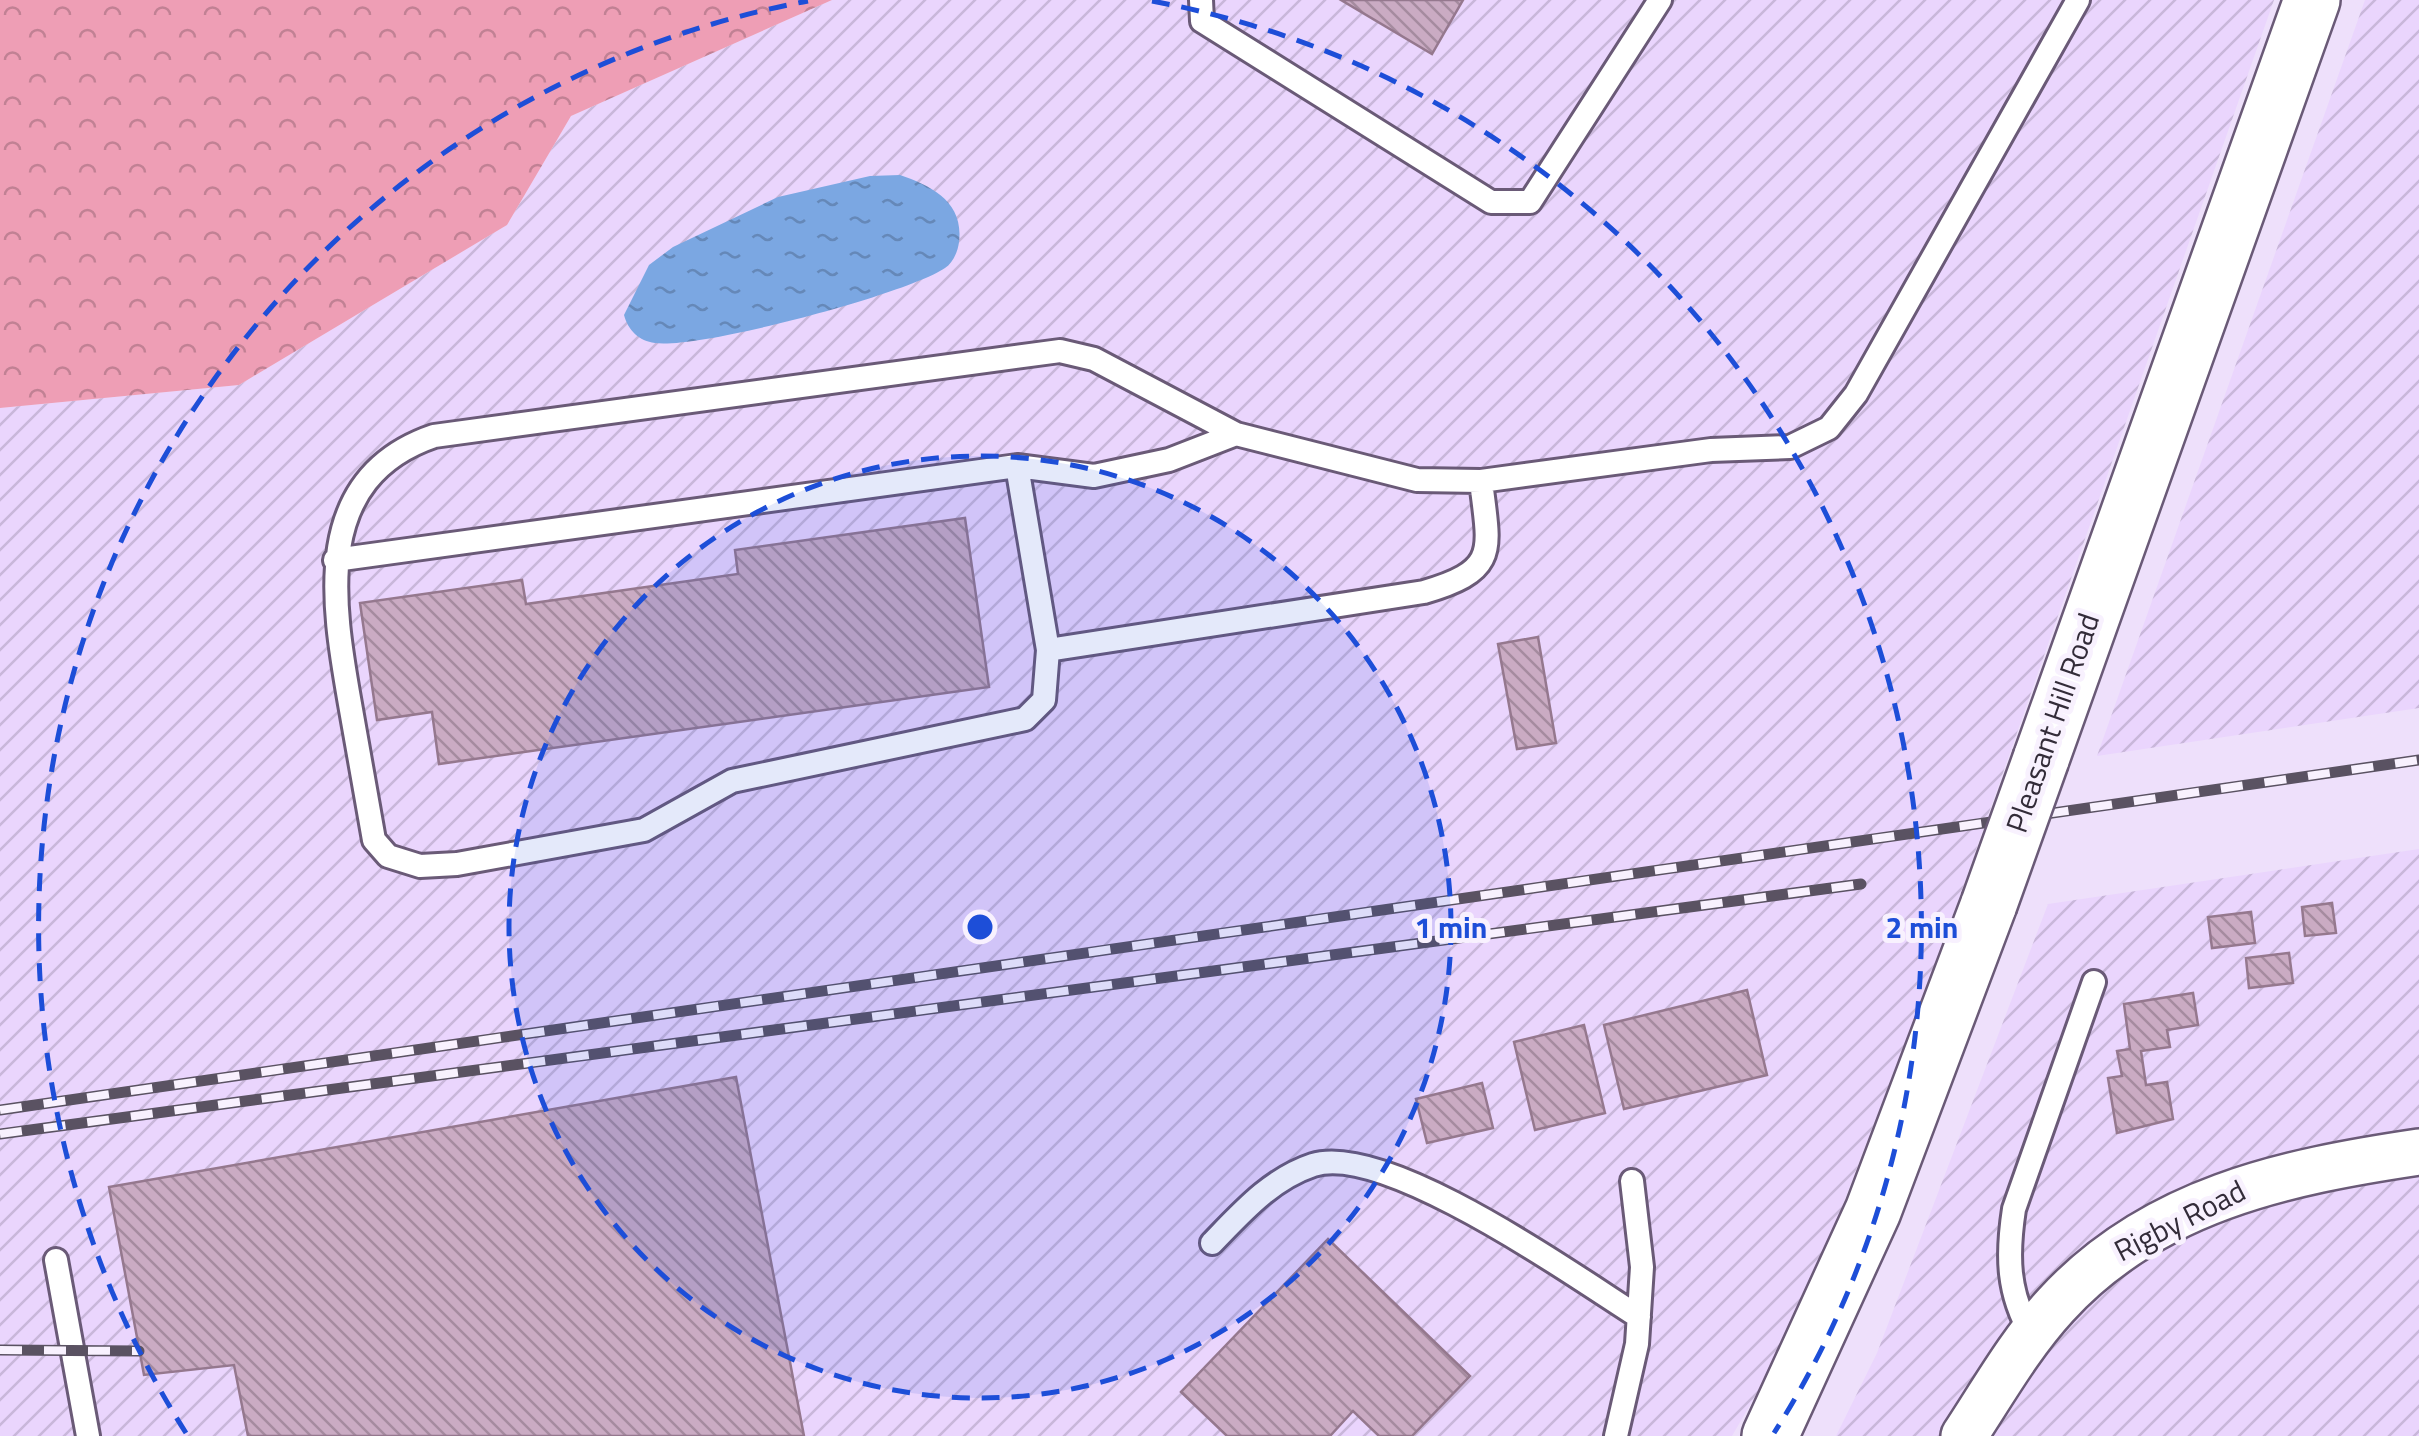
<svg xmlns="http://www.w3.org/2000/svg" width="2419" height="1436" font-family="'Titillium Web',sans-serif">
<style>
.industrial{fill:url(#industrial-furrows)}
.forest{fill:url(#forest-crowns)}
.water{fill:url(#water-ripples)}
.building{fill:url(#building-back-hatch);stroke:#95788e;stroke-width:2.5}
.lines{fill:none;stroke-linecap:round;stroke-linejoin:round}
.lane-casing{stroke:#6a5a77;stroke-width:28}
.street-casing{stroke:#6a5a77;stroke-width:50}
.secondary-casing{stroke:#6a5a77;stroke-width:60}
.lane{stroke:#fff;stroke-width:22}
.street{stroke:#fff;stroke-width:45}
.secondary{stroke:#fff;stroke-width:55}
.rail-casing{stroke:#5a5262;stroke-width:11}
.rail{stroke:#f8f1fe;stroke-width:8;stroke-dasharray:22;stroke-linecap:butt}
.secondary-bridge-casing{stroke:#6a5a77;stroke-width:60;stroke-linecap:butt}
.secondary-bridge{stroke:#fff;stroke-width:55}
.ring{fill:none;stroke:#1d4ed8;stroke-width:5;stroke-dasharray:18 12}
.labels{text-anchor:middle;stroke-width:10;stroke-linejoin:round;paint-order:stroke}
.street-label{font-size:30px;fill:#332c39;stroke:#f8f1fe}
.centre{fill:#1d4ed8;stroke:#f8f1fe;stroke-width:5}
.ring-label{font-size:30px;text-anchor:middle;font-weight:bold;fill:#1d4ed8;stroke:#f8f1fe;stroke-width:10;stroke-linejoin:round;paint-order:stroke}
</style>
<defs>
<pattern id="industrial-furrows" width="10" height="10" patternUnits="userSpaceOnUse" patternTransform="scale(2.5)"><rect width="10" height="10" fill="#ead5fd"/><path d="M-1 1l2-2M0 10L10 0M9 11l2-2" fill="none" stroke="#c9b7da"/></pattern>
<pattern id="forest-crowns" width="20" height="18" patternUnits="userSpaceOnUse" patternTransform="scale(2.5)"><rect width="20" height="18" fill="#ee9eb5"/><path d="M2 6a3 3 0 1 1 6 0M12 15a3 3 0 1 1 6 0" fill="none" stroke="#c18194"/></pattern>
<pattern id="water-ripples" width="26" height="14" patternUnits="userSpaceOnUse" patternTransform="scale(2.5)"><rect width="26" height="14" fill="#7ba7e2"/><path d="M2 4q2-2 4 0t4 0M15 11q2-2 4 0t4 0" fill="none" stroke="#6588b8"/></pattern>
<pattern id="building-back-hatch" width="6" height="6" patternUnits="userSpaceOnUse" patternTransform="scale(2.5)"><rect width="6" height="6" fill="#caabc3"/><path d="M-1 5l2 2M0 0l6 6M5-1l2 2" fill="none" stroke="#a58b9f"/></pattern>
</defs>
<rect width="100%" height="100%" fill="#eee0fb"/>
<path class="industrial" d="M832,0H2274L1944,941L1797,1324L1732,1436H0V408L239,385L507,225L571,116Z
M2365,0H2419V708L2097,756Z
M2419,849V1436H1836L1877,1353L2048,904Z"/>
<path class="forest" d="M0,0H832L571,116L507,225L239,385L0,408Z"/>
<path class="water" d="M900,175C932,186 964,202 959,242C958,251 953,263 945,268C907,294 701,349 655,343C639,341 628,330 624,315L649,265L673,247L778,197L870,176Z"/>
<path class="building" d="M1341,0H1463L1432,54Z
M965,518L989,687L439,764L432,712L377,720L360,603L522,580L526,604L738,574L735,550Z
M1538,637L1556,743L1517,749L1498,644Z
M2332,903L2336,933L2305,936L2302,907Z
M2251,912L2255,943L2212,948L2208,917Z
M2289,953L2293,983L2249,988L2246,958Z
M1747,990L1767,1075L1624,1109L1604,1025Z
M2193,993L2198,1025L2167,1030L2170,1047L2141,1051L2146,1085L2167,1082L2173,1119L2117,1133L2108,1078L2122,1076L2117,1051L2130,1049L2124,1004Z
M1584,1025L1605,1113L1535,1130L1514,1042Z
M736,1077L804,1436H248L234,1365L144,1375L109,1187Z
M1482,1083L1493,1128L1427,1143L1416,1099Z
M1328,1239L1470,1376L1412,1436H1379L1353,1411L1330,1436H1227L1181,1392Z"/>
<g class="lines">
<defs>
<path id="lane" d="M1201,0L1202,21L1491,202H1530L1660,0
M1017,466L1048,650L1044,700L1025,719L732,781L644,830L457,864L420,866L388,856L374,840C366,794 358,749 350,704C332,602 311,478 434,436L1060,351L1094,359L1236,434L1417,480L1481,481L1711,450L1790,447L1829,428L1856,394L2078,0
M335,560L1017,466L1094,476L1169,460L1236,434
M1048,650L1424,592C1500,570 1489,550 1481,481
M1212,1243C1242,1212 1271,1179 1313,1165C1386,1142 1574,1276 1639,1317
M56,1260L88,1436
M2032,1335C2007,1293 2007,1255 2014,1209L2094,982
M1616,1436L1637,1344L1642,1267L1632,1181"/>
<path id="street" d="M1964,1436C1993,1392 2020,1344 2056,1305C2152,1200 2284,1172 2419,1152"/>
<path id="secondary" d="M2041,759L2312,0
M1770,1436L1873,1211L1989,904"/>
</defs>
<use href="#lane" class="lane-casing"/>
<use href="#street" class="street-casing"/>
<use href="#secondary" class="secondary-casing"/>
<use href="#lane" class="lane"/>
<use href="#street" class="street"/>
<use href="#secondary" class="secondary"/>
<defs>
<path id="rail" d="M0,1110L2419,760
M0,1134L1861,884
M0,1350L139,1351"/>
</defs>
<use href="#rail" class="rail-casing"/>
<use href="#rail" class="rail"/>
<defs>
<path id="secondary-bridge" d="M1989,904L2041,759"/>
</defs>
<use href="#secondary-bridge" class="secondary-bridge-casing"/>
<use href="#secondary-bridge" class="secondary-bridge"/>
</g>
<circle cx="980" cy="927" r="471" fill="#1d4ed8" fill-opacity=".12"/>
<g class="ring">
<circle cx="980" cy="927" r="471"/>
<path d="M186 1433A942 942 0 0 1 808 1M1152 1A942 942 0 0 1 1774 1433"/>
</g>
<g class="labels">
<g class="street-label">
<text transform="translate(2053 723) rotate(-71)" y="10">Pleasant Hill Road</text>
<text transform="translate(2180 1221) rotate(-27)" y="10">Rigby Road</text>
</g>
</g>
<circle cx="980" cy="927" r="15" class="centre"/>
<g class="ring-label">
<text x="1451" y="938">1 min</text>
<text x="1922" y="938">2 min</text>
</g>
</svg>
